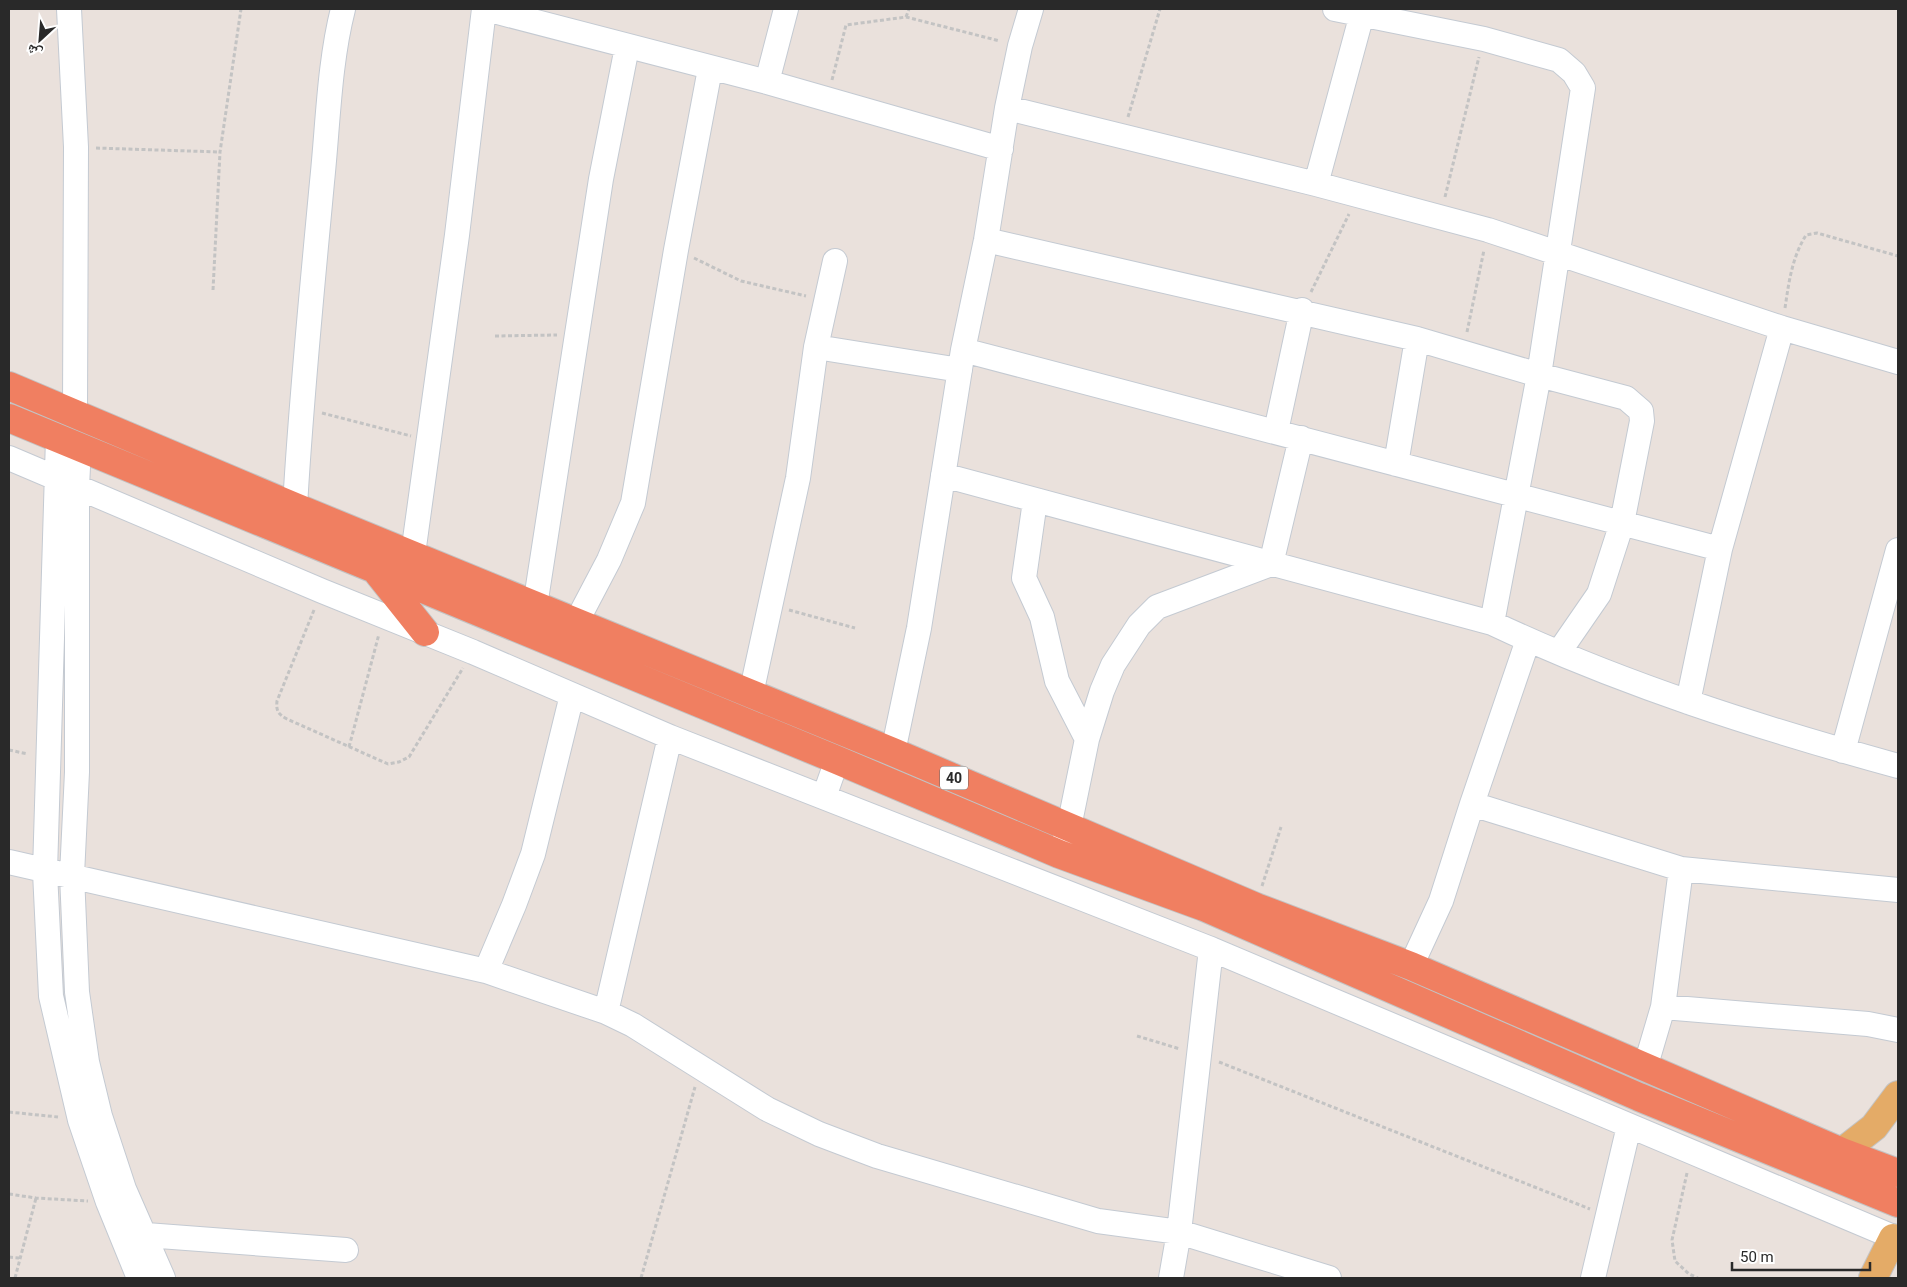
<svg xmlns="http://www.w3.org/2000/svg" width="1907" height="1287" font-family="Roboto,'Noto Naskh Arabic',sans-serif">
<style>
.lines{fill:none;stroke-linecap:round;stroke-linejoin:round}
.minor-casing{stroke:#c4cad2;stroke-width:26}
.major-casing{stroke:#c3c3c3;stroke-width:30}
.highway-casing{stroke:#c3c3c3;stroke-width:30}
.path{stroke:#c3c3c3;stroke-width:3;stroke-dasharray:4 2.5;stroke-linecap:butt}
.minor{stroke:#fff;stroke-width:24}
.major{stroke:#e4ab67;stroke-width:28}
.highway{stroke:#f07f61;stroke-width:28}
.labels{text-anchor:middle;stroke-width:4;stroke-linejoin:round;paint-order:stroke}
.shield{fill:#fff;stroke:#696969;stroke-width:1}
.shield-label{font-size:14px;font-weight:bold;fill:#292929}
</style>
<rect width="100%" height="100%" fill="#eae1dc"/>
<g class="lines">
<defs>
<path id="minor" d="M69,9L76,147L75,413
M486,9L767,82L1001,149
M1335,9L1484,39L1559,60L1574,73L1583,88L1539,375L1492,623
M767,82L786,9
M1007,108L1316,184L1488,230L1782,328L1898,362
M1316,184L1362,14
M986,240L1417,339L1539,375L1626,398L1641,411L1642,421L1622,523L1599,594L1559,652
M816,347L960,370
M963,350L1720,549
M1276,431L1302,310
M58,438L45,872L51,996L80,1120L108,1202L139,1278
M79,447L77,487V772L72,875L77,992L87,1062L100,1116L124,1189L163,1278
M9,458L322,591L473,652L670,737L606,1012
M1396,464L1417,339
M943,475L1492,623C1621,684 1760,728 1898,766
M1035,501L1024,578L1042,617L1057,681L1087,739
M295,507C301,398 312,290 322,182C328,125 329,64 343,9
M413,554L457,235L484,9
M535,606L601,179L627,47
M568,638L609,560L633,503L676,250L710,69
M751,694L798,478L816,347L835,261
M1688,702L1720,549L1782,328
M670,737L1211,949
M1843,751L1898,550
M893,752L919,628L963,350L986,240L1007,108L1020,46L1031,9
M824,797L837,760
M1472,804L1681,869L1898,890
M1059,854L1069,827L1087,739L1102,691L1113,665L1139,625L1157,607L1271,564L1301,438
M9,862L486,971L606,1012L633,1025L767,1109L819,1134L877,1156L1098,1221L1179,1232L1329,1278
M1411,966L1441,901L1472,804L1528,640
M486,971L514,905L533,854L572,695
M1663,1007L1868,1024L1898,1030
M1645,1068L1663,1007L1681,869
M132,1237L146,1235L346,1250
M1171,1278L1179,1232L1211,949L1898,1239
M1593,1278L1629,1126"/>
<path id="major" d="M1842,1152L1874,1127L1898,1095
M1873,1278L1893,1238"/>
<path id="highway" d="M9,386L295,507L893,752L1256,907L1411,966L1842,1152L1898,1173
M9,418L837,760L1059,854L1204,907L1639,1097L1898,1203
M378,573L425,632"/>
</defs>
<use href="#minor" class="minor-casing"/>
<use href="#major" class="major-casing"/>
<use href="#highway" class="highway-casing"/>
<path class="path" d="M906,17L909,9
M832,80L846,25L906,17L1000,41
M1128,117L1160,9
M96,148L220,152
M1445,197L1479,57
M694,258L741,281L806,296
M213,290L220,152L241,9
M1311,292L1349,214
M1785,308C1789,281 1792,258 1806,235L1817,233L1898,256
M1467,332L1484,250
M495,336L557,335
M322,413L411,436
M314,610L277,701C276,711 278,714 287,719L388,764L399,762L409,757L463,668
M789,610L855,628
M349,747L379,634
M9,750L28,754
M1262,886L1281,827
M1137,1036L1180,1049
M1219,1062L1590,1209
M9,1112L58,1117
M1687,1173L1672,1240L1675,1261L1689,1274L1698,1278
M9,1194L36,1198L88,1201
M9,1257L19,1258
M15,1278L36,1198
M641,1278L695,1087"/>
<use href="#minor" class="minor"/>
<use href="#major" class="major"/>
<use href="#highway" class="highway"/>
</g>
<g class="labels">
<rect class="shield" x="940" y="766.5" width="28" height="23" rx="4"/>
<g class="shield-label">
<text x="954" y="783">40</text>
</g>
</g>
<rect width="1907" height="1287" fill="none" stroke="#292929" stroke-width="20"/>
<g transform="translate(40 40) rotate(206)" stroke="#ffffff" stroke-width="4" paint-order="stroke">
<path d="M0-4L9 19L0 12L-9 19Z" fill="#292929"/>
<text y="-8" font-size="14" font-weight="bold" text-anchor="middle" fill="#292929">ش</text>
</g>
<path d="M1732 1262v8h138v-8" fill="none" stroke="#292929" stroke-width="2.5"/>
<text x="1740" y="1262" font-size="15" fill="#292929" stroke="#ffffff" stroke-width="4" paint-order="stroke">50 m</text>
</svg>
